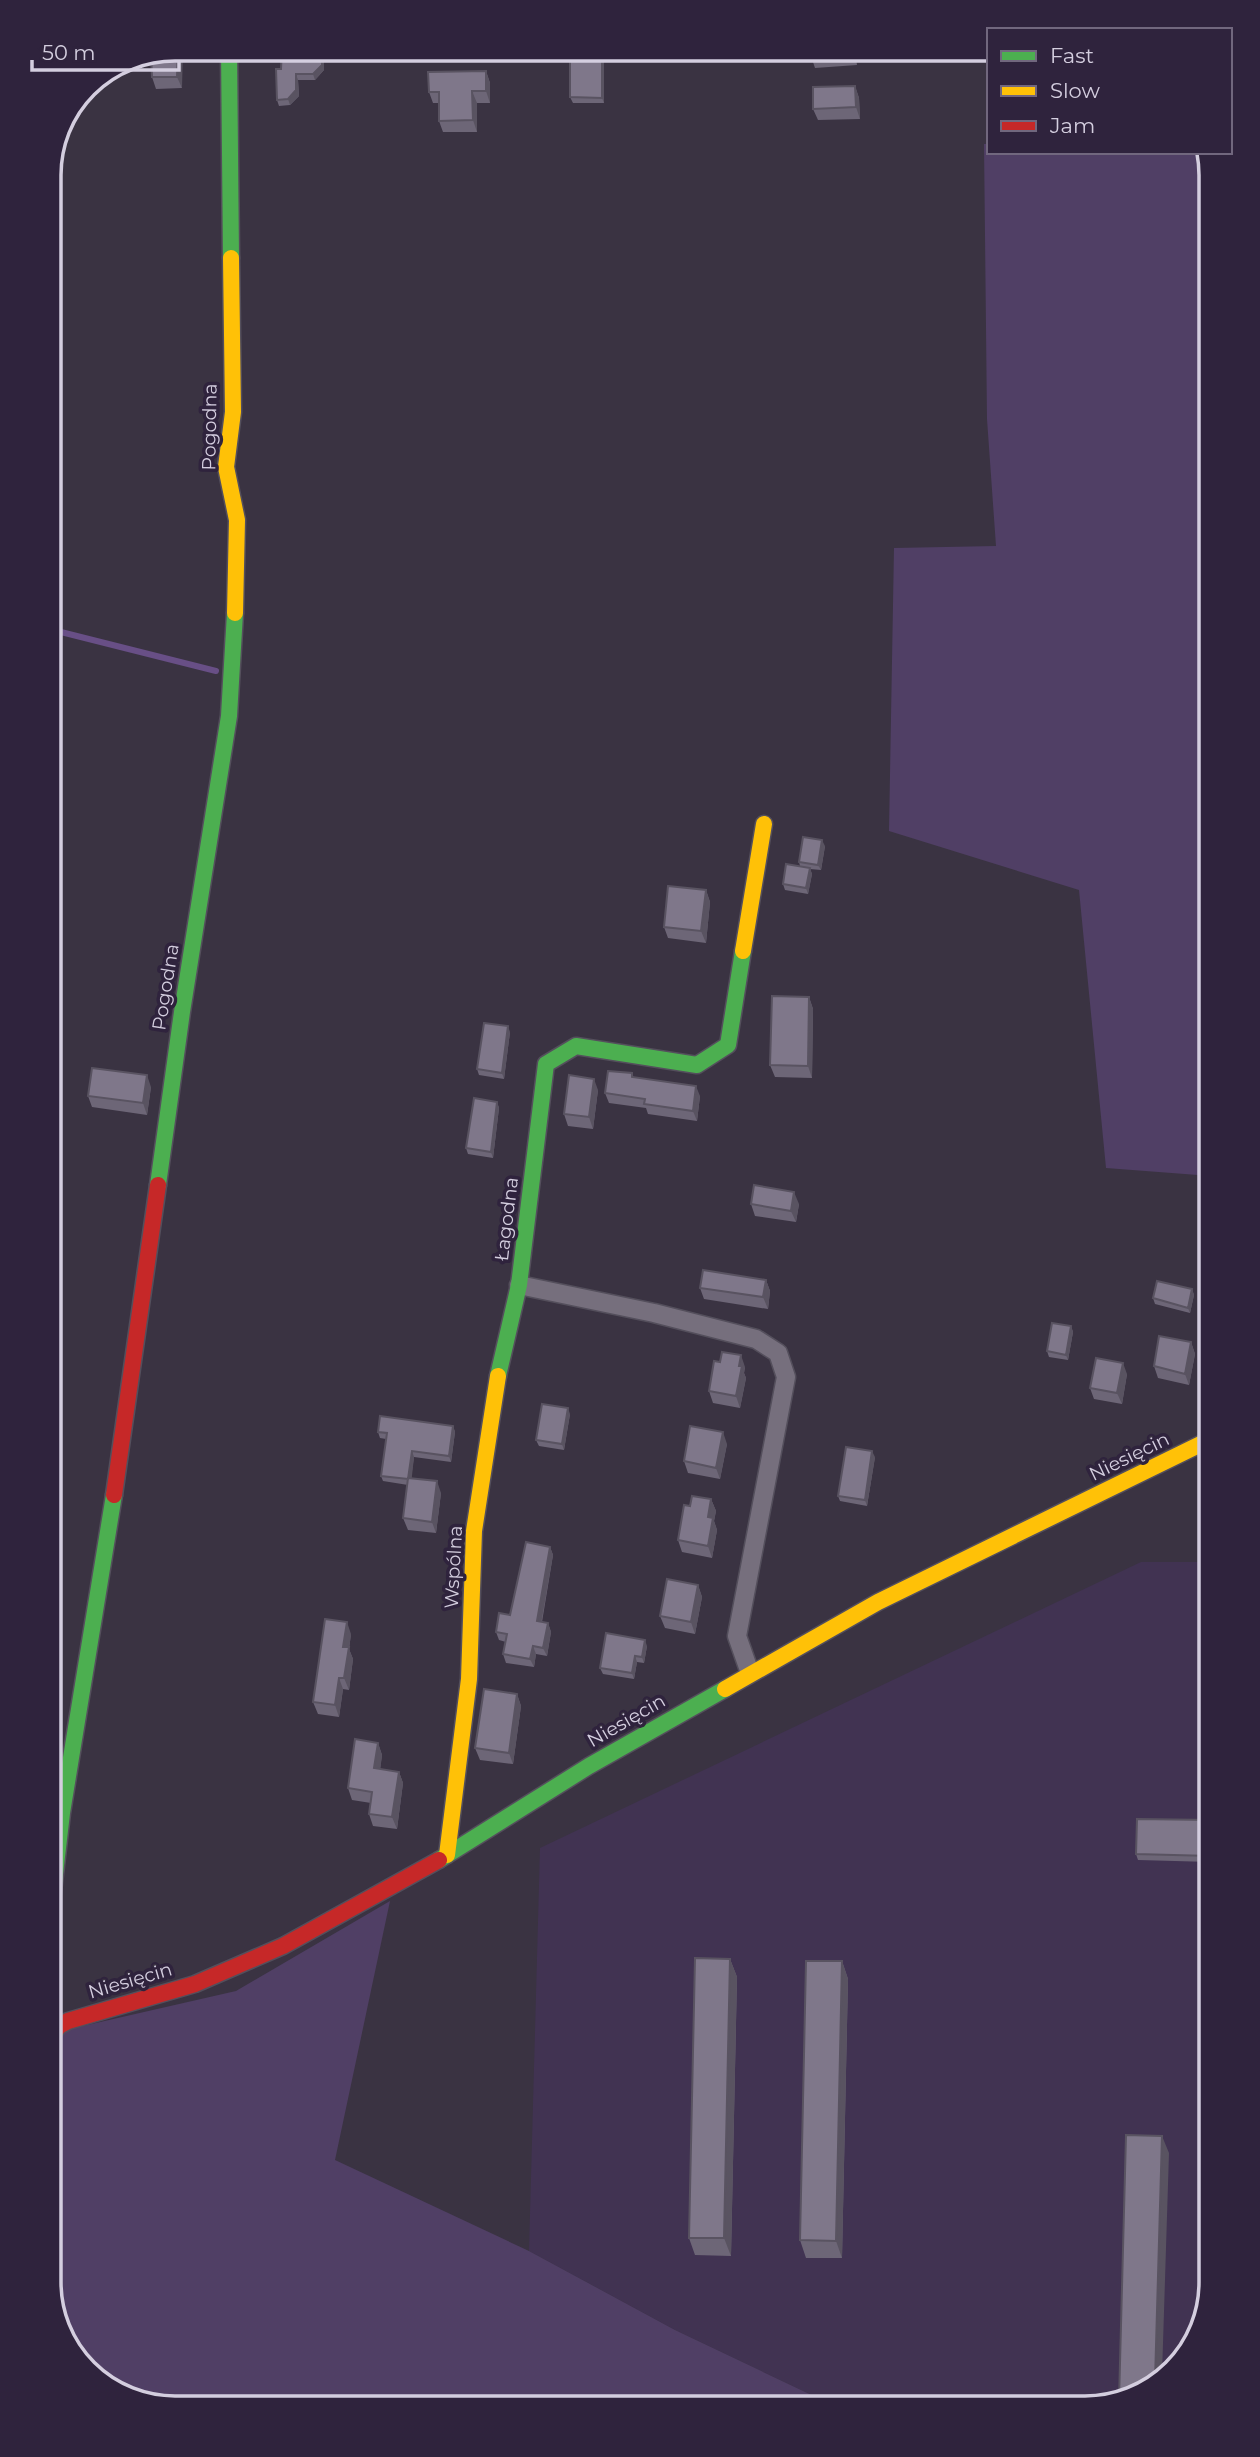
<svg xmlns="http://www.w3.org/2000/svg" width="1260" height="2457" font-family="Montserrat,sans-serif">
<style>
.built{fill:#413352}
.green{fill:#503f65}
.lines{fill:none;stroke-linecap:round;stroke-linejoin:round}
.stream{stroke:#684f86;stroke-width:6}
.street-casing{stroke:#544f5c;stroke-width:21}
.fast-casing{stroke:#544f5c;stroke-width:19}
.slow-casing{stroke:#544f5c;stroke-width:19}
.jam-casing{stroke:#544f5c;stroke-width:19}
.street{stroke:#766f7d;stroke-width:18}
.fast{stroke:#4caf50;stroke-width:16}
.slow{stroke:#ffc107;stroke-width:16}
.jam{stroke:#c62828;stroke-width:16}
.wall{fill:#6d6677}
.shaded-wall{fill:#595361}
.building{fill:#7f778a;stroke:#595361;stroke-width:2}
.labels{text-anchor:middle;stroke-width:7;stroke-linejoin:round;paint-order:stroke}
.street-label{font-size:19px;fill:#d4cedf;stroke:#2f233d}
.rim{fill:none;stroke:#d4cedf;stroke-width:3.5}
</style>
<rect width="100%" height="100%" fill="#3a3342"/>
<path class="built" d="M1141,1562H1211V2282L1190,2352L1133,2399L1085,2408H839L675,2330L529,2251L540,1848Z"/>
<path class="green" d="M984,144H989V152H1207L1211,175V1176L1106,1168L1079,890L889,831L894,548L996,546L987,419Z
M390,1901L335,2160L529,2251L675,2330L839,2408H167L99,2382L58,2330L49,2282V2023L74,2028L236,1991Z"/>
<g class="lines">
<path class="stream" d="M49,629L216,671"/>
<defs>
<path id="street" d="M519,1285L654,1313L756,1339L778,1353L786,1377L737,1636L750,1673"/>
<path id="fast" d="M229,49L231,258
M158,1185L182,1012L229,716L235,613
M498,1376L519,1285L546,1064L576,1046L697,1065L728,1045L743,951
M439,1860L589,1766L725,1689
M49,1926L62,1813L114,1495"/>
<path id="slow" d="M231,258L233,412L226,467L237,520L235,613
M743,951L764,824
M725,1689L878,1602L1211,1439
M447,1855L469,1679L474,1531L498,1376"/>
<path id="jam" d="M114,1495L158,1185
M49,2038L59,2026L68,2021L195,1984L283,1946L439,1860"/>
</defs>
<use href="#street" class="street-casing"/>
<use href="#fast" class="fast-casing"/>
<use href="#slow" class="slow-casing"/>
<use href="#jam" class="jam-casing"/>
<use href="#street" class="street"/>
<use href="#fast" class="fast"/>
<use href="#slow" class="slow"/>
<use href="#jam" class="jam"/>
</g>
<path class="wall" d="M175,49L182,88L156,89L152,77Z
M307,49V54H322L324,60V70L315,80H298L299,96L290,105L279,106L277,100L281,69Z
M604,49V103H573L570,97Z
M811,49H893L891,62L857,58V65L815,68L812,59Z
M486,71L490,83V103H477V132H443L439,121V103H433L429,92Z
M855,86L859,98L860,119L818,120L813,109Z
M825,846L821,870L810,869L812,874L808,894L785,890L783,884L800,866L799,862Z
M706,890L710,902L706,943L668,938L664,927Z
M809,997L813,1009L812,1078L775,1077L770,1065Z
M510,1032L504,1079L479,1075L477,1069Z
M632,1073L634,1078L700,1096L697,1121L648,1114L646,1108L609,1103L605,1093Z
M151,1087L147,1115L92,1107L88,1096Z
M598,1090L593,1129L568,1126L564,1114Z
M497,1102L499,1108L493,1158L468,1154L466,1148Z
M751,1204H799L796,1222L755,1216Z
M766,1280L770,1291L768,1309L704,1299L700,1288Z
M1192,1289L1194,1295L1190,1313L1155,1304L1153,1298Z
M1071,1326L1073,1332L1068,1360L1049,1357L1047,1351Z
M1191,1342L1195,1354L1189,1385L1158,1378L1154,1366Z
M745,1367L744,1373L746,1378L740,1408L713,1403L709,1391Z
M1127,1374L1122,1404L1094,1399L1090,1388Z
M570,1414L564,1450L539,1446L536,1440Z
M453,1426L455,1432L451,1462L414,1457L411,1478L441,1493L436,1533L408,1530L403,1518L408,1485L383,1481L381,1476L386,1439L380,1438L378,1432Z
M727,1444L720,1479L688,1473L684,1461Z
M875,1457L867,1506L840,1501L838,1496Z
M711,1499L716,1511L714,1521L717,1530L712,1558L682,1552L678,1540L690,1506Z
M550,1547L553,1555L542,1622L548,1623L551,1632L547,1656L536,1654L534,1667L506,1663L503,1654L506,1642L499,1640L496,1632L510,1615Z
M698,1585L702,1597L695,1634L665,1628L660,1616Z
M351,1634L349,1649L353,1659L349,1690L343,1689L339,1717L318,1714L313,1702Z
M647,1646L644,1663L637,1662L634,1679L603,1674L600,1668Z
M517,1694L521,1706L513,1764L480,1760L475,1748Z
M378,1743L382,1755L380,1769L399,1772L403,1783L397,1829L373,1826L369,1814L371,1803L352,1800L348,1788Z
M1211,1820V1862L1138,1860L1136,1854Z
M730,1959L737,1977L731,2256L695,2255L689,2238Z
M842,1961L848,1979L842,2258H806L800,2240Z"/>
<path class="shaded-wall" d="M178,49H183L182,88L177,77Z
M602,49H604V103L602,98Z
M854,49L857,58V65L854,57Z
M889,49H893L891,62L888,54Z
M322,54L324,60V70L315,80L313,74Z
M486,71L490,83V103L486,91Z
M296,74L298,80L299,96L290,105L288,99Z
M855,86L859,98L860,119L856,107Z
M472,91L477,103V132L473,120Z
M822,840L825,846L821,870L818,865Z
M810,868L812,874L808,894L806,888Z
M706,890L710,902L706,943L701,931Z
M809,997L813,1009L812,1078L808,1066Z
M508,1026L510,1032L504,1079L502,1073Z
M147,1075L151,1087L147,1115L143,1103Z
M594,1079L598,1090L593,1129L589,1117Z
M696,1086L700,1096L697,1121L693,1111Z
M497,1102L499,1108L493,1158L491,1152Z
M794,1192L799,1204L796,1222L791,1211Z
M766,1280L770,1291L768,1309L763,1297Z
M1192,1289L1194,1295L1190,1313L1188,1308Z
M1071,1326L1073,1332L1068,1360L1066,1355Z
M1191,1342L1195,1354L1189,1385L1185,1374Z
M741,1355L745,1367L744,1373L746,1378L740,1408L736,1396Z
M1123,1363L1127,1374L1122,1404L1117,1393Z
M568,1408L570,1414L564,1450L562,1444Z
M453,1426L455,1432L451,1462L449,1456Z
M723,1432L727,1444L720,1479L716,1468Z
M412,1451L414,1457L411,1485L408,1479Z
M872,1451L875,1457L867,1506L865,1500Z
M437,1481L441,1493L436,1533L432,1522Z
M711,1499L716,1511L714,1521L717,1530L712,1558L708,1546V1517Z
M550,1547L553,1555L540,1630L537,1621Z
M698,1585L702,1597L695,1634L691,1622Z
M347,1622L351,1634L349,1649L353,1659L349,1690L344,1678L343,1647Z
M548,1623L551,1632L547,1656L543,1648Z
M645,1640L647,1646L644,1663L642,1657Z
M533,1646L536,1654L534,1667L530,1659Z
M635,1656L637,1662L634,1679L632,1673Z
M339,1678L343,1689L339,1717L335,1705Z
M517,1694L521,1706L513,1764L509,1753Z
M378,1743L382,1755L379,1780L374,1768Z
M399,1772L403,1783L397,1829L392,1817Z
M730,1959L737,1977L731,2256L724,2238Z
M842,1961L848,1979L842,2258L836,2241Z
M1162,2136L1169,2153L1162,2375L1155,2381Z"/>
<path class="building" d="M175,49H178L177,77H152L151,54Z
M282,49H305V54H322V65L313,74H296V90L288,99L277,100L276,69H281Z
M570,49H602V98L570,97Z
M811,49H889L888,54L854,49V57L812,59Z
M486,71V91H472L473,120L439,121V92H429L428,72Z
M855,86L856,107L813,109V87Z
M803,837L822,840L818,865L799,862Z
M786,864L810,868L806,888L783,884Z
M668,886L706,890L701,931L664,927Z
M772,996L809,997L808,1066L770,1065Z
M484,1023L508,1026L502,1073L477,1069Z
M92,1068L147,1075L143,1103L88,1096Z
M608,1071L632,1073V1077L696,1086L693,1111L644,1104L645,1099L605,1093Z
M569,1075L594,1079L589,1117L564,1114Z
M474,1098L497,1102L491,1152L466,1148Z
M754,1185L794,1192L791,1211L751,1204Z
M703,1270L766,1280L763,1297L700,1288Z
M1157,1281L1192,1289L1188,1308L1153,1298Z
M1052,1323L1071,1326L1066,1355L1047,1351Z
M1159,1336L1191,1342L1185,1374L1154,1366Z
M722,1352L741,1355L739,1366H742L736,1396L709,1391L714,1361L720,1362Z
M1096,1358L1123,1363L1117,1393L1090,1388Z
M542,1404L568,1408L562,1444L536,1440Z
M380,1416L453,1426L449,1456L412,1451L408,1479L381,1476L387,1433L378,1432Z
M690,1426L723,1432L716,1468L684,1461Z
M846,1447L872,1451L865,1500L838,1496Z
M408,1478L437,1481L432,1522L403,1518Z
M692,1496L711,1499L708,1517L713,1518L708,1546L678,1540L684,1505L690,1506Z
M526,1542L550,1547L537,1621L548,1623L543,1648L533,1646L530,1659L503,1654L507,1634L496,1632L499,1613L510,1615Z
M667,1579L698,1585L691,1622L660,1616Z
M325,1619L347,1622L343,1647H349L344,1678H339L335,1705L313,1702Z
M606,1633L645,1640L642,1657L635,1656L632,1673L600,1668Z
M484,1689L517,1694L509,1753L475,1748Z
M355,1739L378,1743L374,1768L399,1772L392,1817L369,1814L372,1792L348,1788Z
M1137,1819L1211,1820V1856L1136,1854Z
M695,1958L730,1959L724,2238H689Z
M806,1961H842L836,2241L800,2240Z
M1126,2135L1162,2136L1155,2381L1133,2399L1119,2401Z"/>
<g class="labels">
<g class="street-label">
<text transform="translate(209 427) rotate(-89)" y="7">Pogodna</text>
<text transform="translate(165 987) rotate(-81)" y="7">Pogodna</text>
<text transform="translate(506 1219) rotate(-83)" y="7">Łagodna</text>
<text transform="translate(1129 1456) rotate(-26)" y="7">Niesięcin</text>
<text transform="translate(453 1567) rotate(-87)" y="7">Wspólna</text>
<text transform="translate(626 1720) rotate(-30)" y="7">Niesięcin</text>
<text transform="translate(130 1980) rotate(-16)" y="7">Niesięcin</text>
</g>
</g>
<path d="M0 0H1260V2457H0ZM175 61H1085A114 114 0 0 1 1199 175V2282A114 114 0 0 1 1085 2396H175A114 114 0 0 1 61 2282V175A114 114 0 0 1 175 61Z" fill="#2f233d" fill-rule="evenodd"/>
<path class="rim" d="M175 61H1085A114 114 0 0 1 1199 175V2282A114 114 0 0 1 1085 2396H175A114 114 0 0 1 61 2282V175A114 114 0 0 1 175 61Z"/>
<rect x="987" y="28" width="245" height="126" fill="#2f233d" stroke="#71677e" stroke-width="2"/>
<rect x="1001" y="51" width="35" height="10" fill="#4caf50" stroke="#71677e" stroke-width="2"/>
<text x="1050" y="63" font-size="21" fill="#d4cedf">Fast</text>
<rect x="1001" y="86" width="35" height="10" fill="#ffc107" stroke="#71677e" stroke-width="2"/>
<text x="1050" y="98" font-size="21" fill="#d4cedf">Slow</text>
<rect x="1001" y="121" width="35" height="10" fill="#c62828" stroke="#71677e" stroke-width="2"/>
<text x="1050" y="133" font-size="21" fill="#d4cedf">Jam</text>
<path d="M32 60v10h147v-10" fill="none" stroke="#d4cedf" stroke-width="3.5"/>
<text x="42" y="60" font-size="21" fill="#d4cedf" stroke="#2f233d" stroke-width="5" paint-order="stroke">50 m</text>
</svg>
